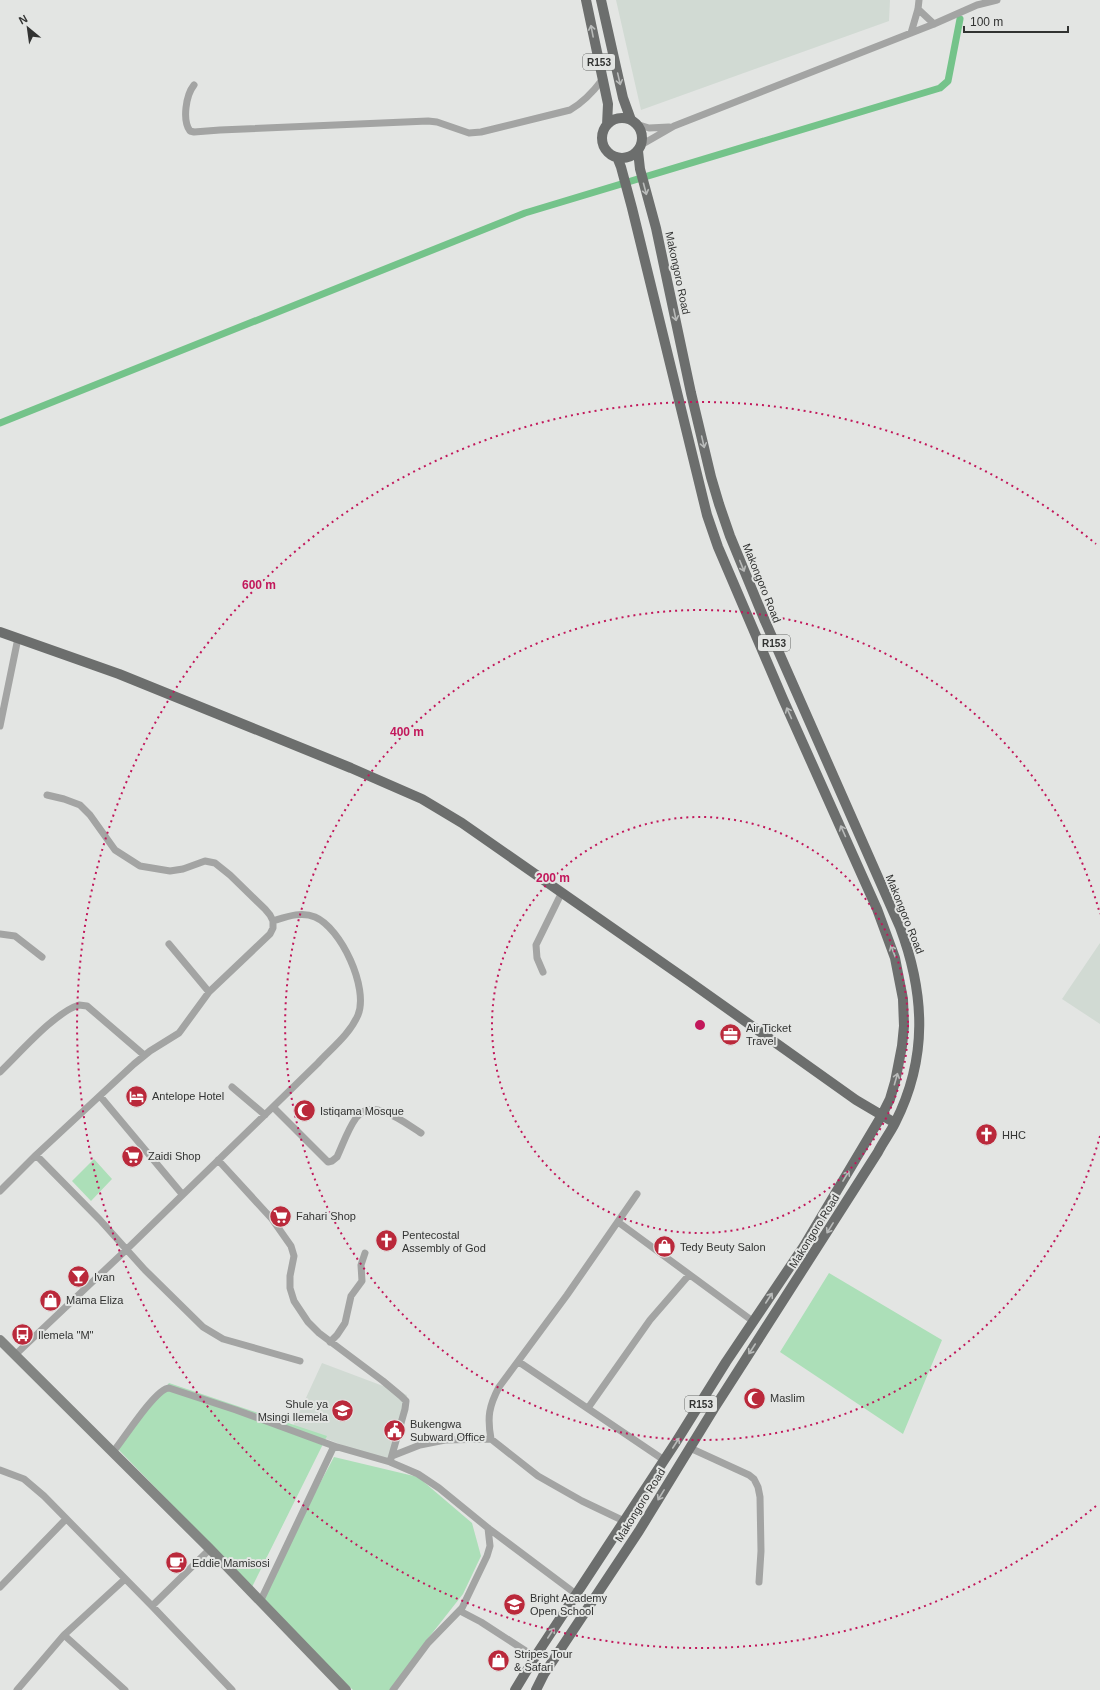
<svg xmlns="http://www.w3.org/2000/svg" width="1100" height="1690" font-family="Helvetica,sans-serif">
<style>
.built{fill:#d1dad3}
.green{fill:#acdfb8}
.lines{fill:none;stroke-linecap:round;stroke-linejoin:round}
.canal{stroke:#74c38a;stroke-width:7}
.street{stroke:#a3a4a3;stroke-width:7}
.secondary{stroke:#838583;stroke-width:10}
.primary{stroke:#6c6e6d;stroke-width:10}
.oneway{stroke:#b9bbba}
.ring{fill:none;stroke:#c2185b;stroke-width:2;stroke-dasharray:2 4}
.labels{text-anchor:middle;stroke-width:4;stroke-linejoin:round;paint-order:stroke}
.shield{fill:#e3e5e3;stroke:#676867;stroke-width:1}
.shield-label{font-size:10px;font-weight:bold;fill:#323332}
.street-label{font-size:11px;fill:#323332;stroke:#e3e5e3}
.poi-label{font-size:11px;fill:#323332;stroke:#e3e5e3;text-anchor:start}
.centre{fill:#c2185b;stroke:#e3e5e3;stroke-width:2}
.ring-label{font-size:12px;text-anchor:middle;font-weight:bold;fill:#c2185b;stroke:#e3e5e3;stroke-width:4;stroke-linejoin:round;paint-order:stroke}
</style>
<rect width="100%" height="100%" fill="#e3e5e3"/>
<path class="built" d="M616,0H890L889,21L641,110Z
M1100,943V1024L1062,999Z
M322,1363L407,1395L389,1463L293,1426Z"/>
<path class="green" d="M94,1159L112,1179L91,1201L72,1181Z
M829,1273L942,1340L903,1434L780,1352Z
M169,1383L327,1436L252,1587L117,1448Z
M334,1457L418,1477L472,1523L481,1556L463,1594L426,1641L391,1690H353L258,1599Z"/>
<g class="lines">
<path class="canal" d="M0,423L525,213L940,88L948,81L960,19"/>
<path class="street" d="M918,9L934,24
M911,33L918,9L919,0
M194,85C186,95 182,120 190,131L194,132L220,130L428,121L437,122L469,133L481,132L570,110C584,102 593,92 602,80
M636,124L649,128L669,127
M641,145L674,126L934,24L977,5L997,0
M0,726L18,638
M0,934L15,936L42,957
M169,944L209,992
M543,972L537,958L536,945L562,892
M0,1072C19,1054 55,1012 79,1005L87,1006L144,1055
M232,1087L265,1115
M100,1096L182,1194
M273,1107L328,1162L332,1161L337,1157C343,1144 348,1129 356,1118C372,1096 405,1123 421,1133
M36,1155L100,1220L145,1270L203,1327L223,1339L300,1361
M218,1160L272,1219L291,1246L294,1256L290,1276V1288L294,1301L308,1322L319,1333L383,1381L401,1396L406,1401L405,1409L390,1462
M0,1191L36,1155L134,1064L150,1051L179,1033L209,992L270,934L273,928V921L270,915L265,909L230,875L215,863L205,861L183,869L170,871L140,866L115,850L90,815L80,805L64,799L47,795
M618,1222L754,1322
M330,1342L337,1335L345,1323L351,1296L362,1281L361,1265L365,1253
M15,1355L126,1250L318,1063C332,1048 350,1034 358,1015C369,988 341,928 315,917C301,911 286,917 273,921
M519,1362L664,1460
M588,1408L650,1320L689,1275
M491,1439C487,1417 489,1406 499,1387L567,1295L637,1194
M690,1448L749,1475L754,1479L758,1487L760,1497L761,1551L759,1582
M113,1452C124,1439 155,1389 169,1388L236,1410L334,1446L390,1462L418,1474L439,1488L488,1528L576,1594
M392,1456L420,1445L445,1440L491,1439L538,1476L582,1501L624,1521
M0,1470L24,1479L44,1496L152,1606L232,1690
M0,1587L66,1519
M260,1602L334,1446
M152,1606L210,1549
M460,1611L481,1622L535,1657
M64,1635L125,1690
M17,1690L64,1635L125,1579
M393,1690L428,1643L462,1608L487,1556L490,1546L488,1528"/>
<path class="secondary" d="M0,1340L210,1549L346,1690"/>
<path class="primary" d="M586,0L608,104L607,125
M601,0L623,98L631,120
M602 138a20 20 0 1 1 40 0a20 20 0 1 1-40 0Z
M0,632L119,674L351,768L422,799L462,823L690,982L856,1100L895,1123
M515,1690L535,1657L676,1442L726,1362L804,1246L882,1115L890,1099L895,1082L902,1046L904,1026L903,999L895,958L877,909L783,699L718,547L707,515L632,208L621,167L617,157
M536,1690L544,1674L639,1531L715,1407L878,1152C883,1142 890,1133 895,1123C928,1058 925,994 900,927L765,621L730,536L719,504L711,477L691,393L656,228L640,169L638,151"/>
</g>
<defs><path id="oneway-shaft" d="M-6 0H5M1.5-3L5.5 0L1.5 3" fill="none" stroke-width="1.6" stroke-linecap="round" stroke-linejoin="round"/></defs>
<g class="oneway">
<use href="#oneway-shaft" transform="translate(592 31) rotate(-101)"/>
<use href="#oneway-shaft" transform="translate(619 79) rotate(77)"/>
<use href="#oneway-shaft" transform="translate(645 189) rotate(75)"/>
<use href="#oneway-shaft" transform="translate(675 315) rotate(78)"/>
<use href="#oneway-shaft" transform="translate(703 442) rotate(77)"/>
<use href="#oneway-shaft" transform="translate(742 566) rotate(68)"/>
<use href="#oneway-shaft" transform="translate(789 713) rotate(-114)"/>
<use href="#oneway-shaft" transform="translate(843 831) rotate(-114)"/>
<use href="#oneway-shaft" transform="translate(893 951) rotate(-111)"/>
<use href="#oneway-shaft" transform="translate(896 1079) rotate(-74)"/>
<use href="#oneway-shaft" transform="translate(846 1176) rotate(-59)"/>
<use href="#oneway-shaft" transform="translate(830 1228) rotate(122)"/>
<use href="#oneway-shaft" transform="translate(769 1298) rotate(-57)"/>
<use href="#oneway-shaft" transform="translate(752 1349) rotate(123)"/>
<use href="#oneway-shaft" transform="translate(676 1443) rotate(-57)"/>
<use href="#oneway-shaft" transform="translate(661 1495) rotate(122)"/>
<use href="#oneway-shaft" transform="translate(551 1633) rotate(-57)"/>
</g>
<g class="ring">
<circle cx="700" cy="1025" r="208"/>
<path d="M1100 1136A415 415 0 1 1 1100 914"/>
<path d="M1096 1506A623 623 0 1 1 1096 544"/>
</g>
<defs>
<symbol id="office-disc" viewBox="-11 -11 22 22"><circle r="9.5" fill="#ba293b" stroke="#e3e5e3"/><path d="M-6-3h4V-5.5h4V-3h4V5H-6ZM-1-4.5V-3h2v-1.5ZM-6 0V1H6V0Z" fill="#fff"/></symbol>
<symbol id="hotel-disc" viewBox="-11 -11 22 22"><circle r="9.5" fill="#ba293b" stroke="#e3e5e3"/><path d="M-6-4.5h1.5V1H6V5H4.5V3h-9V5H-6ZM-4 0a1.8 1.8 0 1 1 3.6 0ZM.5 0V-2.5h3Q6-2.5 6 0Z" fill="#fff"/></symbol>
<symbol id="mosque-disc" viewBox="-11 -11 22 22"><circle r="9.5" fill="#ba293b" stroke="#e3e5e3"/><path d="M3.5-4.9A6 6 0 1 0 3.5 4.9A5 5 0 1 1 3.5-4.9Z" fill="#fff"/></symbol>
<symbol id="church-disc" viewBox="-11 -11 22 22"><circle r="9.5" fill="#ba293b" stroke="#e3e5e3"/><path d="M-1.2-6h2.4v3.5h3.3v2.4h-3.3V6h-2.4V-.1h-3.3v-2.4h3.3Z" fill="#fff"/></symbol>
<symbol id="supermarket-disc" viewBox="-11 -11 22 22"><circle r="9.5" fill="#ba293b" stroke="#e3e5e3"/><path d="M-6-5.5h2.5l.6 2H6L4.5 2H-2.5L-4.4-4H-6ZM-1.5 3.2a1.3 1.3 0 1 0 .1 0ZM3 3.2a1.3 1.3 0 1 0 .1 0Z" fill="#fff"/></symbol>
<symbol id="shop-disc" viewBox="-11 -11 22 22"><circle r="9.5" fill="#ba293b" stroke="#e3e5e3"/><path d="M-5-2.5h2.3a2.7 3.5 0 0 1 5.4 0H5L5.5 6h-11ZM-1.5-2.5h3a1.5 2.3 0 0 0-3 0Z" fill="#fff"/></symbol>
<symbol id="bar-disc" viewBox="-11 -11 22 22"><circle r="9.5" fill="#ba293b" stroke="#e3e5e3"/><path d="M-6-5H6L.8 .8V4.5H3.5V6h-7V4.5H-.8V.8Z" fill="#fff"/></symbol>
<symbol id="bus-disc" viewBox="-11 -11 22 22"><circle r="9.5" fill="#ba293b" stroke="#e3e5e3"/><path d="M-5-6H5V4H4V6H2V4H-2V6H-4V4H-5ZM-3.5-4V0h7V-4ZM-3.5 1.2v1.5H-2V1.2ZM2 1.2v1.5H3.5V1.2Z" fill="#fff"/></symbol>
<symbol id="school-disc" viewBox="-11 -11 22 22"><circle r="9.5" fill="#ba293b" stroke="#e3e5e3"/><path d="M0-5L7-2L0 1L-7-2ZM-4 1L0 2.5L4 1V4Q0 6-4 4Z" fill="#fff"/></symbol>
<symbol id="civic-disc" viewBox="-11 -11 22 22"><circle r="9.5" fill="#ba293b" stroke="#e3e5e3"/><path d="M-.6-6.5H3V-4.5H.6V-3L4-1V1h2V6H-6V1h2V-1L-.6-3ZM-1.2 2.5V6h2.4V2.5Z" fill="#fff"/></symbol>
<symbol id="cafe-disc" viewBox="-11 -11 22 22"><circle r="9.5" fill="#ba293b" stroke="#e3e5e3"/><path d="M-5.5-4.5H6V0H3Q3 3.5 0 3.5H-2.5Q-5.5 3.5-5.5 0ZM3-3.2v2h1.7v-2ZM-6 4.5H4V6H-6Z" fill="#fff"/></symbol>
</defs>
<g fill-rule="evenodd">
<use href="#office-disc" x="718" y="1022" width="25" height="25"/>
<use href="#hotel-disc" x="124" y="1084" width="25" height="25"/>
<use href="#mosque-disc" x="292" y="1098" width="25" height="25"/>
<use href="#church-disc" x="974" y="1122" width="25" height="25"/>
<use href="#supermarket-disc" x="120" y="1144" width="25" height="25"/>
<use href="#supermarket-disc" x="268" y="1204" width="25" height="25"/>
<use href="#church-disc" x="374" y="1228" width="25" height="25"/>
<use href="#shop-disc" x="652" y="1234" width="25" height="25"/>
<use href="#bar-disc" x="66" y="1264" width="25" height="25"/>
<use href="#shop-disc" x="38" y="1288" width="25" height="25"/>
<use href="#bus-disc" x="10" y="1322" width="25" height="25"/>
<use href="#mosque-disc" x="742" y="1386" width="25" height="25"/>
<use href="#school-disc" x="330" y="1398" width="25" height="25"/>
<use href="#civic-disc" x="382" y="1418" width="25" height="25"/>
<use href="#cafe-disc" x="164" y="1550" width="25" height="25"/>
<use href="#school-disc" x="502" y="1592" width="25" height="25"/>
<use href="#shop-disc" x="486" y="1648" width="25" height="25"/>
</g>
<g class="labels">
<g class="shield">
<rect x="583" y="54" width="32" height="16" rx="3"/>
<rect x="758" y="635" width="32" height="16" rx="3"/>
<rect x="685" y="1396" width="32" height="16" rx="3"/>
</g>
<g class="shield-label">
<text x="599" y="66">R153</text>
<text x="774" y="647">R153</text>
<text x="701" y="1408">R153</text>
</g>
<g class="street-label">
<text transform="translate(678 273) rotate(78)" y="4">Makongoro Road</text>
<text transform="translate(762 583) rotate(68)" y="4">Makongoro Road</text>
<text transform="translate(905 914) rotate(68)" y="4">Makongoro Road</text>
<text transform="translate(814 1231) rotate(-58)" y="4">Makongoro Road</text>
<text transform="translate(640 1505) rotate(-58)" y="4">Makongoro Road</text>
</g>
<g class="poi-label">
<text x="746" y="1032">Air Ticket<tspan x="746" dy="13">Travel</tspan></text>
<text x="152" y="1100">Antelope Hotel</text>
<text x="320" y="1115">Istiqama Mosque</text>
<text x="1002" y="1139">HHC</text>
<text x="148" y="1160">Zaidi Shop</text>
<text x="296" y="1220">Fahari Shop</text>
<text x="402" y="1239">Pentecostal<tspan x="402" dy="13">Assembly of God</tspan></text>
<text x="680" y="1251">Tedy Beuty Salon</text>
<text x="94" y="1281">Ivan</text>
<text x="66" y="1304">Mama Eliza</text>
<text x="38" y="1339">Ilemela "M"</text>
<text x="770" y="1402">Maslim</text>
<text x="328" y="1408" text-anchor="end">Shule ya<tspan x="328" dy="13">Msingi Ilemela</tspan></text>
<text x="410" y="1428">Bukengwa<tspan x="410" dy="13">Subward Office</tspan></text>
<text x="192" y="1567">Eddie Mamisosi</text>
<text x="530" y="1602">Bright Academy<tspan x="530" dy="13">Open School</tspan></text>
<text x="514" y="1658">Stripes Tour<tspan x="514" dy="13">&amp; Safari</tspan></text>
</g>
</g>
<circle cx="700" cy="1025" r="6" class="centre"/>
<g class="ring-label">
<text x="259" y="589">600 m</text>
<text x="407" y="736">400 m</text>
<text x="553" y="882">200 m</text>
</g>
<g transform="translate(28 28) rotate(331)" stroke="#e3e5e3" stroke-width="3" paint-order="stroke">
<path d="M0-3L7 15L0 10L-7 15Z" fill="#323332"/>
<text y="-6" font-size="11" font-weight="bold" text-anchor="middle" fill="#323332">N</text>
</g>
<path d="M964 26v6h104v-6" fill="none" stroke="#323332" stroke-width="2"/>
<text x="970" y="26" font-size="12" fill="#323332" stroke="#e3e5e3" stroke-width="3" paint-order="stroke">100 m</text>
</svg>
